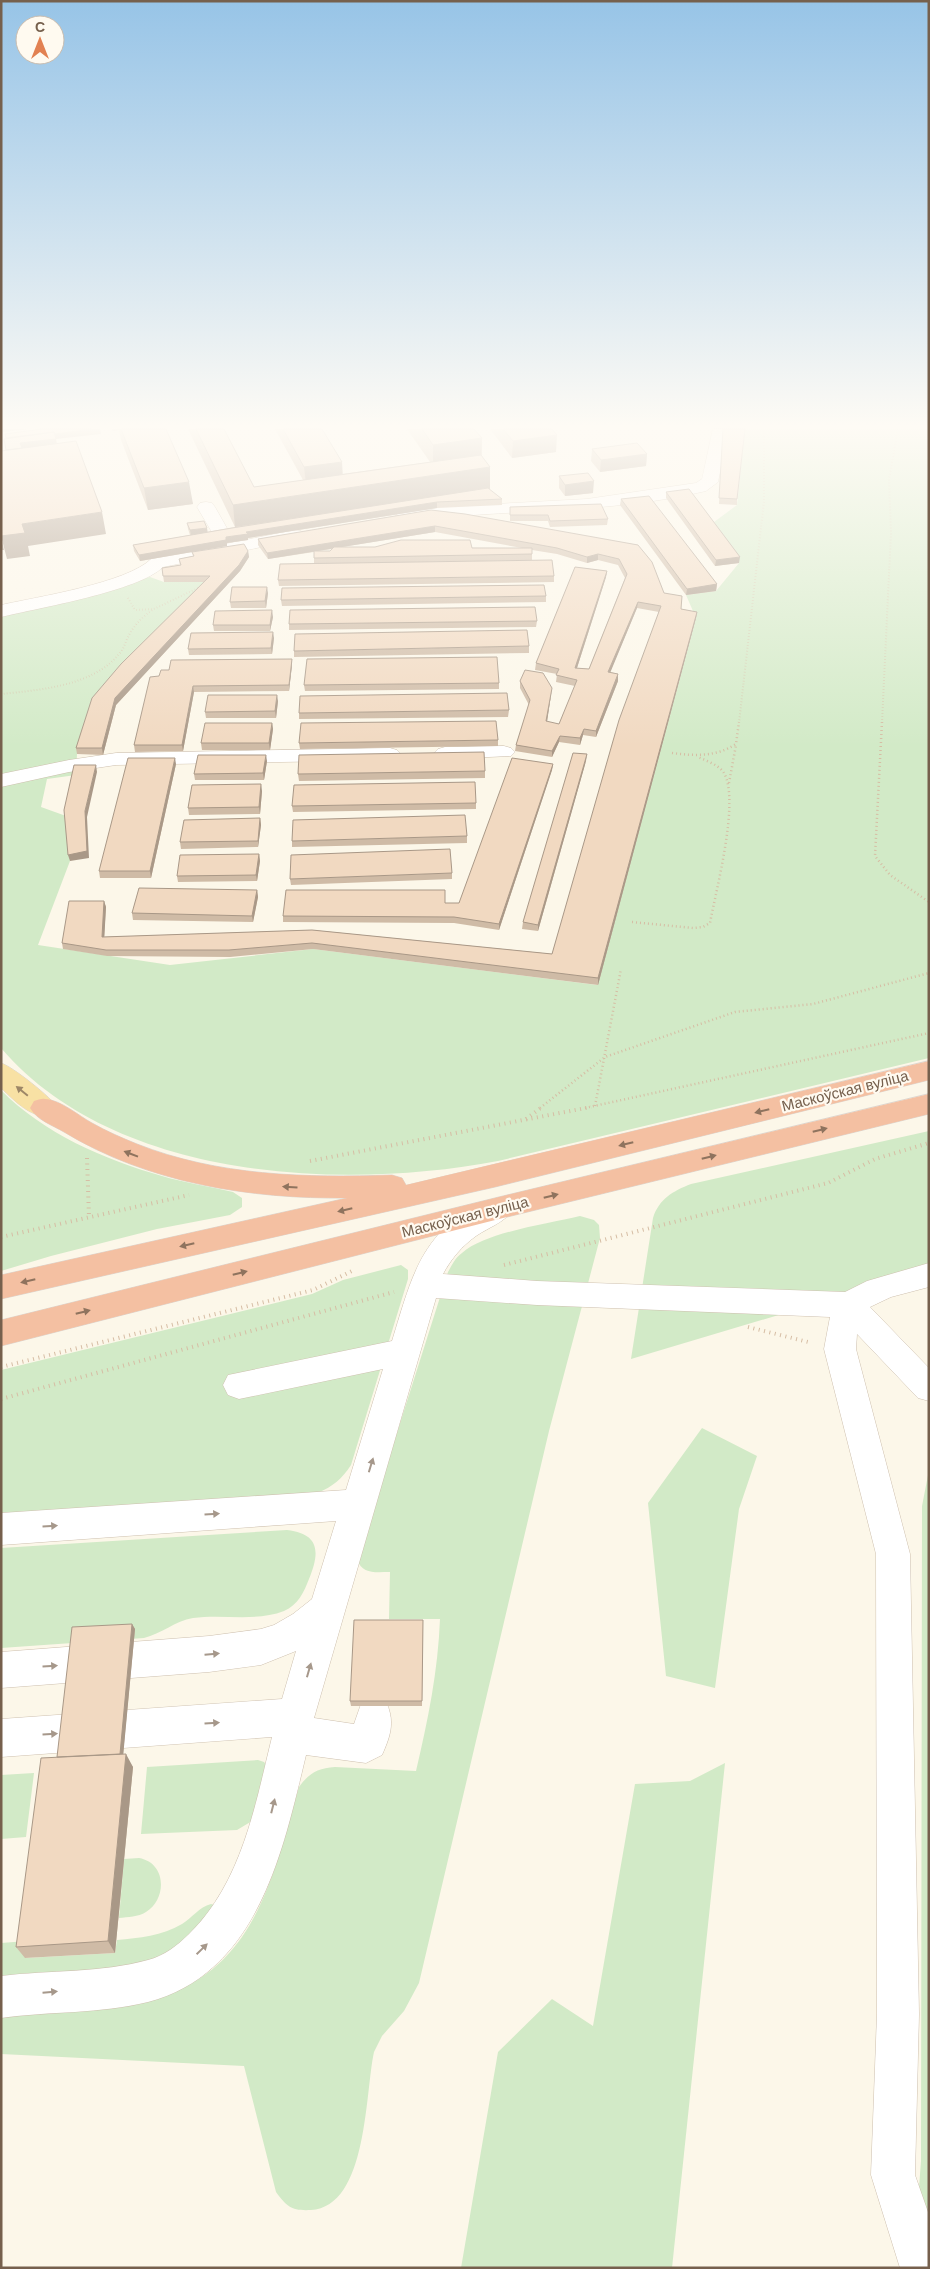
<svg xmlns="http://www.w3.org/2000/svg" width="930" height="2269" font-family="Helvetica,sans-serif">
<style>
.green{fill:#d2eac7}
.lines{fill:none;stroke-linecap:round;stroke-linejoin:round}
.minor-casing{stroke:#cec0af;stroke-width:1}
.major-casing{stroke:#dbd6d1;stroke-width:1}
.highway-casing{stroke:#dbd6d1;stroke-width:1}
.path-far2{stroke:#d6bda4;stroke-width:2;stroke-dasharray:0.5 2.5;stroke-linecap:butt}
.path-far1{stroke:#d6bda4;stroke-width:2.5;stroke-dasharray:1 3;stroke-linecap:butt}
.path{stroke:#d6bda4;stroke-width:4;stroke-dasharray:1 4.5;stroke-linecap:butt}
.minor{fill:#fff;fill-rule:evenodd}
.major{fill:#f8e1a4;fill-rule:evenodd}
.highway{fill:#f4c0a2;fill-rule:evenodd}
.wall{fill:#cfbba6;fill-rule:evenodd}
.shaded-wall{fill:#a99887}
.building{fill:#f1d9c1;stroke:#a99887}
.oneway{fill:#9d8767}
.oneway2{fill:#8f735e}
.oneway3{fill:#a6988b}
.labels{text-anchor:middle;stroke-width:4.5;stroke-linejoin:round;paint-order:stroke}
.street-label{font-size:15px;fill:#76604d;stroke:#fffaf0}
</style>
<rect width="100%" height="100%" fill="#fcf7e9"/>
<path class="green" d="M745,429H929V1058L498,1161C340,1191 114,1180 1,1048V615L150,577L164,582H211L94,705L77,754L76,775L47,779L41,807L66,816L70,861L38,945L170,965L313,949L597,985L696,618L686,595L716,591L739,563L710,525L737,505Z
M1,1090C43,1133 105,1160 162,1176C185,1183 209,1186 233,1192L242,1198V1207L230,1215L157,1229L51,1256L1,1271Z
M929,1131V1270L631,1359L653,1218C659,1199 673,1191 691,1184Z
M580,1216L594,1220L599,1225L600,1238L549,1431L419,1983L404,2011L382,2036L374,2052C365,2092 368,2207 311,2210C292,2211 287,2207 276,2192L244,2066L1,2054V2012C43,2007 84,2002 125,1997C140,1995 160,1996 174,1991C259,1959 276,1864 299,1787C309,1773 318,1768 335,1767L416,1771C428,1720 438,1671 440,1619H389L390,1572C376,1572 362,1575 357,1559L448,1272C452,1265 455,1258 462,1253C486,1232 547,1224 580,1216Z
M401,1265L408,1270V1279L351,1465C342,1479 333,1486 318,1493L1,1518V1370L312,1294L343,1280Z
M702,1428L757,1456L739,1509L715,1688L666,1676L648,1503Z
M929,1470V2268H913L921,2161L922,1506Z
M287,1530C320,1534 320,1552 309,1579C304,1592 298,1605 284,1611C256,1622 223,1614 193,1618C175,1621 161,1634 144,1638L1,1648V1548Z
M258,1760L264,1762L267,1766L252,1821L237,1830L141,1834L147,1767Z
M725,1763L672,2268H461L498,2052L552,1999L593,2026L635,1784L690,1781Z
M34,1773L26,1837L1,1839V1775Z
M139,1858C167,1863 167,1899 146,1912C138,1917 128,1917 119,1918L124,1859Z
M211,1904L215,1905L216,1908L161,1961L1,1986V1943L27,1941L26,1958L115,1953L117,1940C139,1938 162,1936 182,1924C192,1918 199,1907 211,1904Z"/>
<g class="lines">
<defs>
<path id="minor" d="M713,429H729L718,482L706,491C606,515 504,508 404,522L398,521L395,517L398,513L440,507L587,499L696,483L702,479Z
M206,502L212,503L215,507L228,530L225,534H213L197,507L200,503Z
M295,530L301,531L304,535L301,539L163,567C139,591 38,608 1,617V605C37,597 127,583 151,559Z
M504,746L511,748L515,752L511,756L445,759L438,757L434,753L438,749L445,747Z
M390,748L397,750L401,754L397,758L390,760L116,765L69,772L1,787V774L69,760L116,753Z
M499,1198L509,1201L513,1209C506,1222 489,1227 476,1236C462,1246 451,1259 443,1274L537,1281L845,1292L867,1281L929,1263V1287L891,1297L870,1307L929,1368V1401L918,1398L857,1334L856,1349L910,1554L919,2014L915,2175L929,2215V2268H900L871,2175L877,2014L876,1554L824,1349L830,1317L537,1305L436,1298L314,1718L354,1724L361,1704L374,1698L387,1704C395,1723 390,1737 382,1755L366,1763L306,1755C283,1851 258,1973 148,2002C100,2014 50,2011 1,2018V1976C50,1970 101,1973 148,1960C164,1956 178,1945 189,1934C242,1882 255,1806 272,1737L1,1757V1719L282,1699L296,1651L261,1665L209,1672L1,1688V1652L209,1636L261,1629L274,1625L293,1614L312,1599L336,1521L1,1545V1513L346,1490L383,1369L239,1399L228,1395L223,1385L228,1375L392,1341C413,1273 423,1222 499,1198Z"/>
<path id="major" d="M1,1063C12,1066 52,1098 58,1108L54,1115C33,1121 15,1101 1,1088Z"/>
<path id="highway" d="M929,1061V1080L495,1187L1,1299V1275L347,1198C250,1199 148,1183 64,1132C52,1125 37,1120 30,1108L34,1101C38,1100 42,1098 45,1099C61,1100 79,1116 92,1123C106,1131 122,1138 137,1144C218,1176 306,1178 392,1175L402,1178L406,1185Z
M929,1094V1114L503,1218L1,1346V1320L503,1196Z"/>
</defs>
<use href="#minor" class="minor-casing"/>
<use href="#major" class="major-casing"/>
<use href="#highway" class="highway-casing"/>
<path class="path-far2" d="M128,598L135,610L154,609L202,586
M1,694C40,690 93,686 119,654C124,649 125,643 128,637C134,625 143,616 154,609
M739,723L764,501V429
M882,723L891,533L889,479L898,429"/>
<path class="path-far1" d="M882,722L875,856L890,875L929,902
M672,753C695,756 716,757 736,744L739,722
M729,783L736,745
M632,922L693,928L703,927L710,923C716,890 740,801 724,773C719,765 707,761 698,757
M595,1106L621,969
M540,1108L605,1057L735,1012L813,1004L929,973
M585,1108L929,1033"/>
<path class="path" d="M526,1119L542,1107
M87,1158L89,1217
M310,1161L591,1107
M1,1237L189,1195
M504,1265L828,1183L875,1159L929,1143
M748,1327L812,1343
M1,1367L313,1290L352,1271
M1,1399L394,1292"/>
<use href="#minor" class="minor"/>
<use href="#major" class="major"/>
<use href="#highway" class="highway"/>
</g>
<path class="wall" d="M112,429H166L193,504L148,510L121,440L119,430L113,431Z
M188,429H224L254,487L303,480L275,429H322L342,474L430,462L407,429H474L482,438V456L490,489H489L502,499V505L437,508L248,538V540L227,543V546L140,561L134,551L133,545L190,535L188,529L187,523L207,532L235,527Z
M490,429H552L556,452L512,458Z
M723,429L737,499V505L719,504Z
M592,449L647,454L646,466L600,472L591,461Z
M559,476L593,493L565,496L559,488Z
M666,492L739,563L715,566L666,498Z
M621,499L717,584L716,591L686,595L620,505Z
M510,507L608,519L607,525L550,527L548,521H510Z
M431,510L638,545L664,593L681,609L697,612L696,618L598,985L313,949L230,957L107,956L63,949L62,943L104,901L106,907L104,937L312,930L552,954L659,612L637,608L610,672L618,674V681L596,737L583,735L580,745L559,742L552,757L515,751L516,745L529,705L520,688V681L551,695L547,722L559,724L575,686L556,682L557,674L535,670L536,663L607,571L606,577L577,668L589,669L625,578L618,565L598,560L587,563L557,554L532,550V560L314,564V552L268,559L258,545V539ZM435,532L522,548L342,547ZM332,549L330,551H317Z
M248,551L249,557L240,571L116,705L103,755L77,754L76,748L204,582H164L162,568L180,565L179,559L193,556L192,552Z
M554,576V582L279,586L278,580Z
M268,593L266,608H231L230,602Z
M546,596V602L282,606L281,600Z
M273,617L270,631H214L213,625Z
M537,621L536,627L289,630V624Z
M274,638L272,654L189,655L188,649Z
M529,646V653L294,657V651Z
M292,659V665L289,691L194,692L183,751L135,752L134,745L159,676L169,670Z
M499,683V689L305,691L304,685Z
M278,701L276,718H206L205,712Z
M509,710L508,717L299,719V713Z
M272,723L273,729L270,750H202L201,743Z
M498,740V746L300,749L299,743Z
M267,761L264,780H195L194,774Z
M586,761L538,931L522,929L523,922Z
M176,764L151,878H100L99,871Z
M553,764L552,770L499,930L454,923L283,922V916L445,903H459Z
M485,771V778L299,781L298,774Z
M262,791L260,814L189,815L188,808Z
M476,803V809L293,812L292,806Z
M260,818L261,825L258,847L181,849L180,842Z
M467,836V843L292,847V841Z
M259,854L260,861L257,881L178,882L177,876Z
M452,873V879L291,885L290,879Z
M257,890L258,897L253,922L133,920L132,913Z
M423,1620L422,1706H351L350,1701Z
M132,1624L135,1629L123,1754L133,1767L115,1953L25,1958L16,1947L57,1757Z"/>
<path class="shaded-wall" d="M2,429H29L3,432Z
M92,429H100L101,434L56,439L58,450L23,455L7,440Z
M112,429H119V430L113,431Z
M557,435L556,452L512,458L513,441Z
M482,438L481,460L433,467V445Z
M647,454L646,466L600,472L601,460Z
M342,462L343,479L306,484L304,467Z
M490,467V489L235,527L233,505Z
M594,481L593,493L565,496V485Z
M189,482L193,504L148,510L144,488Z
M437,502V508L248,538V540L227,543V546L140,561L139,555L226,537L246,532Z
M102,512L106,534L28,546L30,556L7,559L1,536L22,524Z
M435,526V532L268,559L267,553Z
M207,528L208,534L191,536L190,530Z
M1,537L4,550H1Z
M248,551L249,557L240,571L116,705L103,755L102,748L115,698Z
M598,554V560L587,563V557Z
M740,557L739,563L715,566L716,560Z
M607,571L606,577L575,674V668Z
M717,584L716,591L686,595L687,589Z
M267,587L268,593L266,608L265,601Z
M638,602L637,608L608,678V672Z
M272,610L273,617L270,631V625Z
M697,612L696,618L598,985V978Z
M273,632L274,638L272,654L271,648Z
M292,659V665L289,691V685Z
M618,674V681L596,737V731Z
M193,686L194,692L183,751L182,745Z
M552,688L551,695L546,728V721Z
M277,695L278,701L276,718L275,711Z
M272,723L273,729L270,750L269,743Z
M584,729L583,735L580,745V738Z
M560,736L559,742L552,757V751Z
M587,754L586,761L538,931V925Z
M266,755L267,761L264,780L263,773Z
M175,758L176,764L151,878L150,871Z
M553,764L552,770L499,930V924Z
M96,765L97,772L87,817L89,858L70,861L68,855L85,811Z
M261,784L262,791L260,814L259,807Z
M260,818L261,825L258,847V841Z
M259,854L260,861L257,881L256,875Z
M257,890L258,897L253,922L252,916Z
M104,901L106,907L104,943L102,937Z
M132,1624L135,1629L122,1768L119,1763Z
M126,1754L133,1767L115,1953L108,1941Z"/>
<path class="building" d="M42,429H92L55,434L54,432L6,438L5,434Z
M121,429H166L189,482L144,488Z
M196,429H224L254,487L481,455L490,467L233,505Z
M283,429H322L342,462L304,467Z
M422,429H474L482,438L433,445Z
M503,429H552L557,435L513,441Z
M723,429H745L737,499L719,498Z
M54,432L56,439L20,443L22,448L6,450L4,439Z
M76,441L102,512L22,524L25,533L1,536V451Z
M637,443L647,454L601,460L592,449Z
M588,473L594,481L565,485L559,476Z
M488,488L502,499L437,502L246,532L248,534L226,537V540L139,555L133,545L232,528Z
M689,489L740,557L716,560L666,492Z
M649,496L717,584L687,589L621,499Z
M601,504L608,519L550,521L548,515H510V507Z
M431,510L465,514L638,545L652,562L664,593L682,596L681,609L697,612L598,978L312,943L229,950H106L62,943L69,901H104L102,937L312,930L552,954L619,720L661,606L638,602L608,672L618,674L596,731L584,729L580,738L560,736L552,751L516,745L530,700L520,681L525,670L543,673L552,688L546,721L559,724L577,680L556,675L559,669L536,663L575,567L607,571L575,668L589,669L627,574L619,559L598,554L587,557L557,548L435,526L267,553L258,539Z
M204,521L207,528L190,530L187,523Z
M401,540H470L472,548H532V554L314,558V551H330L334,547H375Z
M244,544L248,551L239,565L115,698L102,748H76L92,698L121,664L210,576H163L162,568L181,565L179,559L194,556L192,552Z
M552,560L554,576L278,580L280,564Z
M544,585L546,596L281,600L282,588Z
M232,587H267L265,601L230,602Z
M535,607L537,621L289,624L290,610Z
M272,610L270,625H213L215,611Z
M527,630L529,646L294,651L295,634Z
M273,632L271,648L188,649L191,633Z
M497,657L499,683L304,685L307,659Z
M292,659L289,685L193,686L182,745H134L150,677L159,676L161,670H169L171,660Z
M507,693L509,710L299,713L300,696Z
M208,695H277L275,711L205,712Z
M496,721L498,740L299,743L301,723Z
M205,723H272L269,743H201Z
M484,752L485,771L298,774L299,755Z
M573,753L587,754L538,925L523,922Z
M198,755H266L263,773L194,774Z
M128,758H175L150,871H99Z
M512,758L553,764L499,924L454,917L283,916L286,890H445V903H459Z
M74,765H96L85,811L87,851L68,855L64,810Z
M475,782L476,803L292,806L294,785Z
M261,784L259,807L188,808L192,785Z
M465,815L467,836L292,841L293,820Z
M260,818L258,841L180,842L184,820Z
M450,849L452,873L290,879L291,855Z
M259,854L256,875L177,876L180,855Z
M139,888L257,890L252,916L132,913Z
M354,1620H423L422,1701H350Z
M132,1624L120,1754L57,1757L72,1627Z
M126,1754L108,1941L16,1947L41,1758Z"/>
<defs><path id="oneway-solid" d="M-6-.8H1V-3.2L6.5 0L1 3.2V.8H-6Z" transform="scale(1.25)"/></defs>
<use class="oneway" href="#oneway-solid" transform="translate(22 1091) rotate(-141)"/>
<g class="oneway2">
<use href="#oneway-solid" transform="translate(762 1111) rotate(166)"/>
<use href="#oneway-solid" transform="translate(820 1130) rotate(-14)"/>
<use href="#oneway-solid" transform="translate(626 1144) rotate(166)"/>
<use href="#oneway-solid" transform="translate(131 1154) rotate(-159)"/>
<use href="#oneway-solid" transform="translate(709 1157) rotate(-14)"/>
<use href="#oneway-solid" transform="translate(290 1187) rotate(-176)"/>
<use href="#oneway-solid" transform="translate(551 1196) rotate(-14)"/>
<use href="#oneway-solid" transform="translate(345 1210) rotate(167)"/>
<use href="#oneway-solid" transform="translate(187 1245) rotate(167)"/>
<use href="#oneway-solid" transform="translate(240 1273) rotate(-14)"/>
<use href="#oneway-solid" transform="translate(28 1281) rotate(167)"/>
<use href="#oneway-solid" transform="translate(83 1312) rotate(-14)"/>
</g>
<g class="oneway3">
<use href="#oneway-solid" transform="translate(371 1465) rotate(-73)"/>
<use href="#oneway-solid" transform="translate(212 1514) rotate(-4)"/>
<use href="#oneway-solid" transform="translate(50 1526) rotate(-4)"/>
<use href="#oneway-solid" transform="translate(212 1654) rotate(-5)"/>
<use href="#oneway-solid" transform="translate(50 1666) rotate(-4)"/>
<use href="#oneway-solid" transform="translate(309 1670) rotate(-74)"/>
<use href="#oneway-solid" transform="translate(212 1723) rotate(-4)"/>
<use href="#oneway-solid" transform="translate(50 1734) rotate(-4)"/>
<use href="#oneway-solid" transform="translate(273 1806) rotate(-76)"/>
<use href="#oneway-solid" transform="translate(202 1949) rotate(-44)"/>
<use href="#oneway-solid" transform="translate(50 1992) rotate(-5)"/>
</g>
<linearGradient id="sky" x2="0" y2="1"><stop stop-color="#97c4e7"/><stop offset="0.57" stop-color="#fefbf5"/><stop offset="1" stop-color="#fefbf5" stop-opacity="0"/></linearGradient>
<rect width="930" height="747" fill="url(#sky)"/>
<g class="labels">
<g class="street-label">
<text transform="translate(845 1091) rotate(-14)" y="5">Маскоўская вуліца</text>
<text transform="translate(465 1217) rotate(-14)" y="5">Маскоўская вуліца</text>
</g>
</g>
<rect width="930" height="2269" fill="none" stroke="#76604d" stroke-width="5"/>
<g transform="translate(40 40)"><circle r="24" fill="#fffaf0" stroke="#c8bcaf"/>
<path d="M0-4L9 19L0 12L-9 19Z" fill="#e28152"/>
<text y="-8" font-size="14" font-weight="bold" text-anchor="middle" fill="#76604d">С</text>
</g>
</svg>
